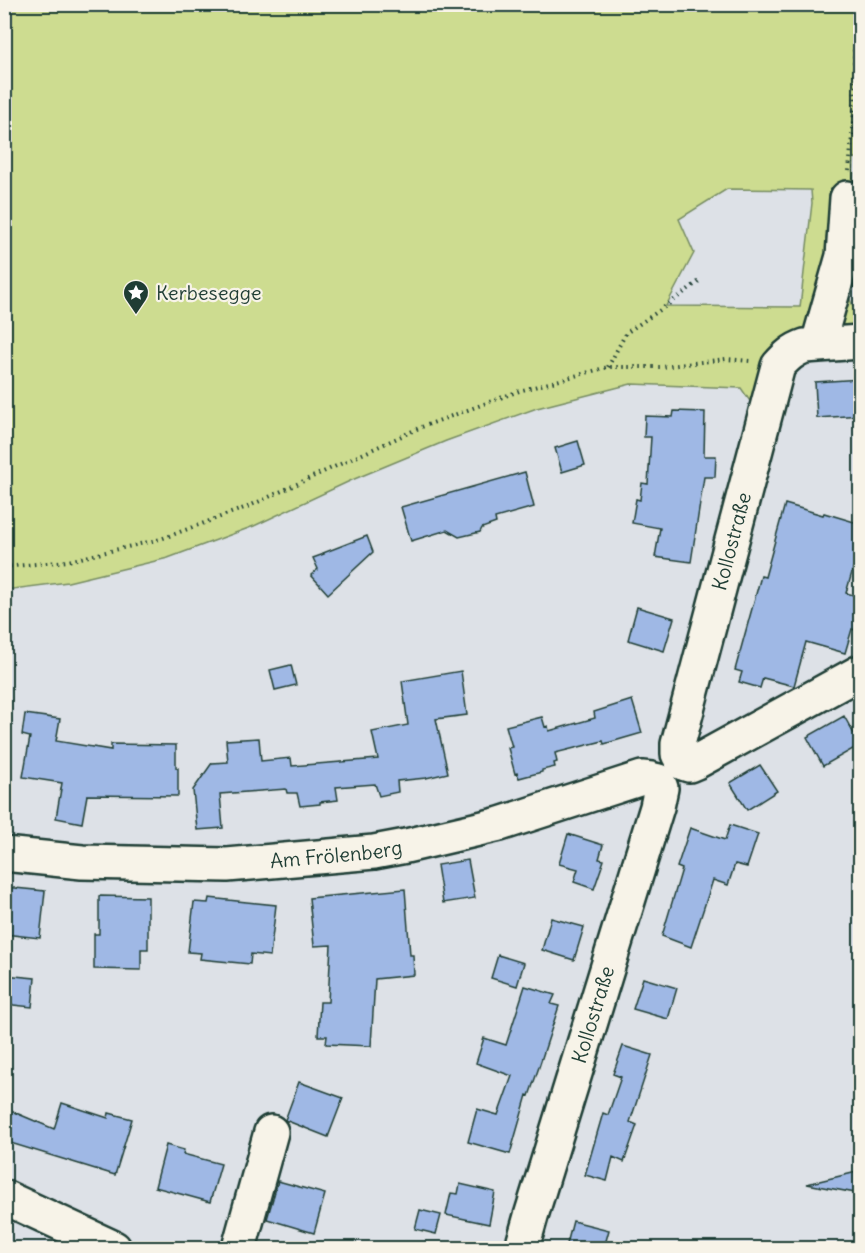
<svg xmlns="http://www.w3.org/2000/svg" width="865" height="1253" font-family="Delius,sans-serif">
<style>
.green{fill:#cddc90;stroke:#768c62;stroke-width:1.5;fill-rule:evenodd}
.building{fill:#9fb8e5;stroke:#1f3d34;stroke-width:1.5}
.lines{fill:none;stroke-linecap:round;stroke-linejoin:round}
.minor-casing{stroke:#1f3d34;stroke-width:38}
.path{stroke:#1f3d34;stroke-width:4;stroke-dasharray:1.5 4.5;stroke-linecap:butt}
.minor{stroke:#f7f3e8;stroke-width:33}
.labels{text-anchor:middle;stroke-width:4.5;stroke-linejoin:round;paint-order:stroke}
.poi-label{font-size:20px;fill:#1f3d34;stroke:#f7f3e8;text-anchor:start}
.street-label{font-size:20px;fill:#1f3d34;stroke:#f7f3e8}
</style>
<rect width="100%" height="100%" fill="#dde1e7"/>
<filter id="ink" filterUnits="userSpaceOnUse"><feTurbulence type="fractalNoise" baseFrequency=".0167" numOctaves="2"/><feDisplacementMap in="SourceGraphic" scale="12" xChannelSelector="R" yChannelSelector="G"/><feConvolveMatrix kernelMatrix="1 2 1 2 8 2 1 2 1" color-interpolation-filters="sRGB"/></filter>
<g filter="url(#ink)">
<path class="green" d="M4,5H860V158H854L848,295L853,306L860,305V329L811,336L754,407L741,388L631,384L537,408L446,441L352,480L254,526L168,558L68,582L5,590ZM727,189L811,190L812,203L800,307L666,306L694,253L679,219Z"/>
<path class="building" d="M861,379V415L817,418L815,382Z
M674,411L705,412L704,456H716L715,477H704L691,562L655,557L660,528L632,523L636,499L640,500L642,483L648,484L651,437H644L645,416L673,417Z
M578,441L585,465L562,472L555,448Z
M525,472L534,507L495,518L496,523L482,528L480,532L459,537L447,530L411,541L401,507Z
M785,504L823,515L824,513L861,524V542L846,593L861,597V632L852,629L845,653L806,642L794,686L763,678L760,688L739,682L742,672L735,670L761,576L765,577Z
M367,536L373,552L328,594L311,575L318,569L313,558L324,554L323,553Z
M637,607L674,618L664,651L628,640Z
M291,665L296,685L275,690L270,670Z
M461,671L467,715L436,719L448,773L426,778L397,781L398,792L379,796L375,784L336,787L338,800L320,802V804L300,806L297,793H287L286,789L220,794L223,828L197,830L193,790L212,763L228,762L226,740L259,738L261,761L291,758L292,766L378,759L372,732L408,725L402,681Z
M632,700L642,733L604,744L603,741L555,753L557,762L554,763L555,767L542,770V772L519,778L517,773L515,774L508,748L512,747L506,726L542,717L545,727L548,726L549,731L595,718L594,712Z
M25,714L60,719L56,741L111,750V744L176,745V768H178V796L87,795L82,823L56,818L62,783L23,777L30,737L22,735Z
M844,716L860,745L823,766L807,737Z
M760,765L777,791L747,810L730,783Z
M730,825L758,834L747,867L735,864L728,885L713,880L691,947L662,936L682,869L677,867L690,828L725,840Z
M568,834L603,845L599,859L604,860L594,889L574,882L578,869L559,864Z
M468,860L475,898L443,903L437,865Z
M4,887L45,891L40,938L4,934Z
M405,889L410,955H413L414,975L375,979L371,1046L326,1044L327,1036H318L320,1002H328L331,945L314,946L309,898Z
M99,896L148,897V949H141V970L94,969V934H99Z
M209,898L276,905L270,956L251,954L250,964L200,959L201,953L188,952L194,902L208,903Z
M551,918L584,927L574,960L542,950Z
M498,955L524,963L517,986L491,978Z
M4,975L35,978L32,1007L4,1004Z
M643,978L677,988L668,1019L633,1009Z
M525,986L555,995L551,1004L559,1006L539,1067L529,1096L527,1095L510,1154L468,1142L477,1109L498,1115L512,1076L476,1063L484,1038L506,1045Z
M623,1046L652,1055L630,1122L637,1125L624,1162L613,1157L607,1181L585,1175L603,1113L608,1115L621,1077L613,1074Z
M299,1082L343,1098L328,1137L285,1120Z
M62,1103L108,1118L109,1113L132,1119L115,1175L4,1141V1108L54,1129Z
M166,1145L184,1150L183,1154L221,1164L210,1202L155,1187Z
M861,1171V1194L807,1184Z
M278,1181L325,1194L314,1233L267,1219Z
M460,1184L495,1192L489,1224L446,1215L451,1193L458,1194Z
M420,1210L441,1215L436,1234L415,1229Z
M573,1221L609,1230L604,1248H566Z"/>
<g class="lines">
<defs>
<g id="minor">
<path d="M818,344L843,256L847,198"/>
<path id="s1" d="M683,763L678,754V744L778,366C786,357 793,350 805,346L860,342"/>
<path d="M683,763L689,765L696,762L860,672"/>
<path id="s2" d="M4,854L82,862L227,865L374,852L406,846L500,824L642,778L651,779L658,781"/>
<path d="M4,1197L114,1248"/>
<path d="M239,1248L271,1132"/>
<path id="s3" d="M522,1248L531,1216L657,807L661,788L658,781"/>
</g>
</defs>
<use href="#minor" class="minor-casing"/>
<path class="path" d="M849,171L855,100L854,46L860,23
M608,367L626,333L666,306L702,279
M4,567L68,561L161,539L247,507L419,428L519,391L608,367H662L726,359L750,361"/>
<use href="#minor" class="minor"/>
</g>
</g>
<defs>
<symbol id="sight-pin" viewBox="-11 -11 22 30"><path d="M0 17L-7.5 6A9.5 9.5 0 1 1 7.5 6Z" fill="#1f3d34" stroke="#f7f3e8"/><path d="M0-6L1.8-2.2L6-1.7L2.9 1.2L3.7 5.4L0 3.3L-3.7 5.4L-2.9 1.2L-6-1.7L-1.8-2.2Z" fill="#fff"/></symbol>
</defs>
<g fill-rule="evenodd">
<use href="#sight-pin" x="121" y="278" width="30" height="40"/>
</g>
<g class="labels">
<g class="poi-label">
<text x="156" y="300">Kerbesegge</text>
</g>
<g class="street-label">
<text dy="7" stroke="none"><textPath href="#s1" startOffset="230">Kollostraße</textPath></text>
<text dy="7" stroke="none"><textPath href="#s2" startOffset="333">Am Frölenberg</textPath></text>
<text dy="7" stroke="none"><textPath href="#s3" startOffset="244">Kollostraße</textPath></text>
</g>
</g>
<rect width="865" height="1253" fill="none" stroke="#f7f3e8" stroke-width="24"/>
<rect x="12" y="12" width="841" height="1229" fill="none" stroke="#1f3d34" stroke-width="2" filter="url(#ink)"/>
</svg>
